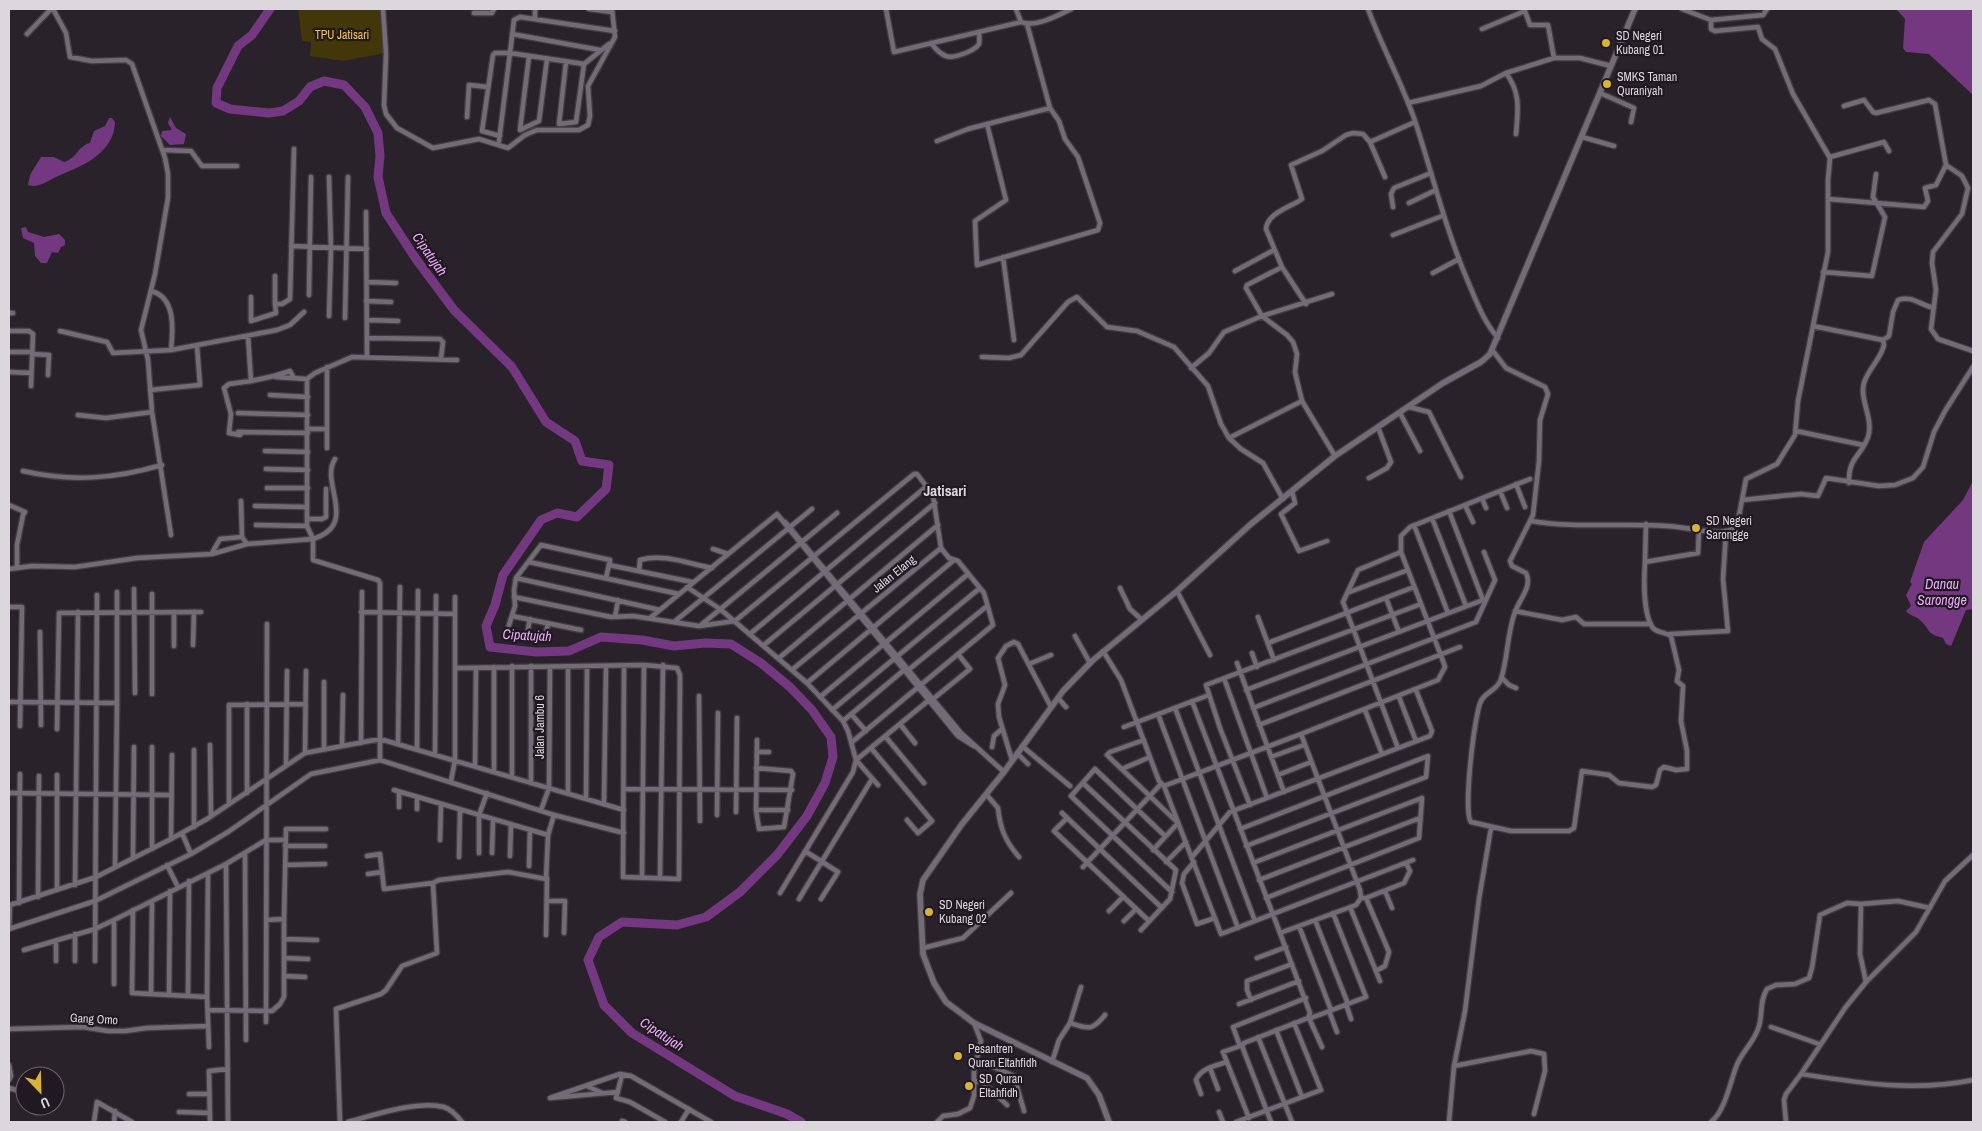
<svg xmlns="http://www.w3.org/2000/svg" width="1982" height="1131" font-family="'Archivo Narrow',sans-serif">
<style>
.green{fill:#433609}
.water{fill:#743880}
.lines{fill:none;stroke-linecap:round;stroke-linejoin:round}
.river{stroke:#743880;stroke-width:9}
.minor-casing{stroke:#423d43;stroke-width:7}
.tertiary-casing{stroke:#423d43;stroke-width:8}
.minor{stroke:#736b75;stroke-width:4.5}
.tertiary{stroke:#736b75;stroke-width:5.5}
.poi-dot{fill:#d9b334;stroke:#201921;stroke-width:2}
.labels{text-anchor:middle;stroke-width:4.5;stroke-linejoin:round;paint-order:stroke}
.park-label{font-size:12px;fill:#f3c834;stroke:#201921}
.poi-label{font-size:12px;fill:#dcd7dd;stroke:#201921;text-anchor:start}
.street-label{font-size:12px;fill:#dcd7dd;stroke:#201921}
.water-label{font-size:14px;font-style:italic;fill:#edabf9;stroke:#201921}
.quarter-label{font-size:15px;font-weight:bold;fill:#dcd7dd;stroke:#201921}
</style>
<rect width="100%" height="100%" fill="#29222b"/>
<path class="green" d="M298,9H381L385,53L343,61L310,56L311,42L302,41Z"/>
<path class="water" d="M1896,9H1973V95L1929,54L1906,52L1903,48L1905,19Z
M170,117L176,128L186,134L184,144L170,145L161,136L162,131L172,130L168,123Z
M109,118H112L115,122C114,155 79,167 56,177C48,181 37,189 28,185L30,175L41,157H54L64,162C76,159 79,145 90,143L94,131L105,126Z
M26,227L28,232L44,237L59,234L65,240V245L61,247L58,253L52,252L47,263H41L35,256L34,243L23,238L21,228Z
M1973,481V609L1966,610L1951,646L1946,644L1943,638C1925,633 1932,631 1920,620C1916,616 1910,616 1906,611L1911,606L1906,595L1912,584L1910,582L1924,542L1963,500Z"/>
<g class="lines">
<path class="river" d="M270,9L252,35L238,46L217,88L216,103L230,109L269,113L283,111L299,101L310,87L324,81L344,85L365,107L378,133L380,156L378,177L386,213L416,259L454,310L512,367L546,422L575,441L582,461L609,465L606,489L577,517L557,513L541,520L503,575L495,605L486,626L490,647L536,652L569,651L601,637L642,640L674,646L705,643L731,644L761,663L790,687L812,710L831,737L833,757L825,783L807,816L777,855L740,892L706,917L677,925L622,922L599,937L588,960L604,1005L632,1033L735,1096L787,1114L801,1122"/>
<defs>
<path id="minor" d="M53,9L66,33L70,57L92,61L126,60L132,64L165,158L168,174V198L155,274L141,330L148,360L152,412L171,535
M383,9L386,54L384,105L386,114L397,128L433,148L479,139L508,148L525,135L537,130H579L588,125L590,116L588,86L615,37L612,9
M535,9V19
M589,9L612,12
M886,9L894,52L1021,22C1035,28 1059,15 1071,9
M1016,9L1021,22
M1368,9C1382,47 1402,83 1415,121C1433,176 1446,231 1469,284C1477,303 1484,322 1498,338
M1682,9L1711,20L1763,15L1767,9
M474,13H492L494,9
M1711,20V29L1715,31L1758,27L1762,39L1775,49L1793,94L1830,158L1828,180V252L1813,326L1883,340L1884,345C1881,359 1868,369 1864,383C1859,399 1874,419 1868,437C1861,457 1848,457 1849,483
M1482,29L1525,11L1530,25H1548L1554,58
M27,34L51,9
M512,34L600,50
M931,43C935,48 939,54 946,56C953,59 975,51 979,44C980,40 979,36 979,32
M529,56L520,130L539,121L547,59
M566,62L559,124L576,122L584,64L609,44
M584,64L510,53L514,20L520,17L615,31
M1506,73C1521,93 1518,110 1516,134
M1600,93L1634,108L1631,122
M1408,103L1481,86L1506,73L1554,58H1580L1611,66
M1844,106L1864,100L1873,112L1876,113L1929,100L1935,104L1946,165L1962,176L1968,188L1962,214L1933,252L1932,263L1936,290L1931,329L1938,339L1973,351
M467,117L469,85L488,87
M987,124L1006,200L975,221L977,265L1098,230L1100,223L1078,157L1065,139L1059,121L1050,108L1027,24
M1582,137L1614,146
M499,141L510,53H495L493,55L482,131L500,136
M937,141L968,129L1050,108
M1370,142L1385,177
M162,150L191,151L202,166H237
M1830,157L1884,142L1889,151
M329,177L331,248L329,316
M1828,199L1924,207L1928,201L1925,188L1936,185L1946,165
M1409,203L1436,190
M1393,207L1391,194L1394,188L1431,173
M366,212L367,356
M1393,235L1442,216
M291,246L367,249
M1003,257L1014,340
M1282,267L1247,285L1246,288L1262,316L1287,335L1293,342L1297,354L1295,372L1302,401L1335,456
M1235,271L1274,250
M1823,272L1872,276L1885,217L1873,197L1876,174
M1433,273L1459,259
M275,276V304
M367,282L396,283
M151,291C176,297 173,330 171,350
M309,295L311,177
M251,297V321L276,313L275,304H282L290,299L294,149
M366,301L391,302
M1306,304L1282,267L1266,229C1267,213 1291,207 1302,199L1291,165L1322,151L1346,135L1353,133L1363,134L1370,142L1415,122
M9,313H13
M345,318L348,177
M368,320L398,321
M9,331H29L33,334L31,386
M60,331L107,342L113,353L171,350L277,330L290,325L304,312
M367,338L440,339L443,342L441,358
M1883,340L1889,336L1893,312L1898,300C1912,295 1920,305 1934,308
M1493,351L1506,368L1545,387L1548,394L1540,420L1539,461L1533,515L1510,561L1512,566L1526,573C1533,586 1519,600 1515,612C1507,633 1508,658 1501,679C1498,690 1485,692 1481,701C1474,715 1463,813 1471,822L1511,831H1569L1574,828L1582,771L1609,775L1619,783L1652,787L1656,785L1660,770L1664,767L1676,770L1687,769V751L1681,721L1683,686L1677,681L1679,670L1671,636C1665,632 1657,633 1653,628C1643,615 1644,578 1645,562L1698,553L1699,530
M9,352H32
M32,354L49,355L48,375
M982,357L1009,358L1021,355L1068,302L1077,297L1107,327L1137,331L1174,347L1208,386L1221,424L1229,438L1241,449L1263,463L1283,499
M1191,368L1209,353L1224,332L1262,316L1332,294
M9,372L31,373
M294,378L290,371L274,376L276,377L307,379
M251,381L274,376
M150,390L200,385L197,346
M270,395L308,397
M1409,407L1429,412L1461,477
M238,413L308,415
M1400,413L1420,451
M78,415L106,418L152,412
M308,429H327
M1796,431L1863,445
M238,432L308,433
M242,432L240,435L229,433L231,414L224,388L229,384L251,381L248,336
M1229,438L1302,401
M327,448V367
M265,451L308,452
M266,469L308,470
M23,471C71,482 114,479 162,465
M1369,478L1387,468L1391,462L1378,427
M1516,484L1525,507
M267,488H308
M1292,491L1295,503L1281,514L1299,551L1327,541
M1500,491L1507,508
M1482,498L1486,508
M1742,500L1746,479L1777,464L1795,435L1798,401L1813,326
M241,501L242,537L247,544
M9,505L25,512L23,515L17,545V567
M1465,505L1473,522
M255,506L307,507
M1432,518L1466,606
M307,519H322L326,517V489
M1531,521C1584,530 1639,520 1692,529C1705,531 1726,536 1737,526L1742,500L1801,494L1818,496L1826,478L1879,486L1895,485L1913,478L1923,467L1934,432L1945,411L1973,367
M785,522L961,733L1004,772
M256,525L307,526
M1414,525L1448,613
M713,549L728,554
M212,553L220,539L242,537
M529,562L679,594
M1645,562L1646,524
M609,565L692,582
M9,569L32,566L75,567L137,558L212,554L247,544L313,539C360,524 319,483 335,459
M639,571L640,560C663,553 689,564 712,568
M516,578L660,610
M687,587L720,609L807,683L843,721L848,731L856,760L878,785
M1120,588L1130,609L1141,619
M134,589L135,693
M1177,591L1210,655
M1347,593L1408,570
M514,597L611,617L633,616L699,626L735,621L914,474H917L933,495L941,548L949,558L958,561L984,593L993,625L852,742
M1386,598L1399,632
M9,607H22L20,726
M1515,611L1562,620L1576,617L1584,624H1651
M361,612L455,614V760L451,781
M455,614V597
M512,616L581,630
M615,617L618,600
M1258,617L1274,660
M650,618L777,514L958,736L974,746
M674,622L812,509
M509,625L515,606L514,590L516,578L541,545L610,560L606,578
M701,625L837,513
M528,629L530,619
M40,632L41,725
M546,633L548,623
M750,634L927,486
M1670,634L1728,631L1723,579L1726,532
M1075,636L1090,663
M1268,643L1414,587
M193,645L194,612
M764,645L935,503
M174,646V612
M1103,651L1121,680L1159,781L1164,786L1301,734L1360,890L1361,898L1356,905L1280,933L1310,1013L1308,1018L1244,1043L1242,1046L1271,1122
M1252,653L1257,667
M779,658L938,525
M1237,663L1284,792
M1029,664L1051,655
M531,666V783
M568,667V793
M456,668L644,665L677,668L680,675L679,879L623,877L624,666
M793,669L941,548
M907,671L987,606
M1224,678L1267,798
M1502,678L1509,685L1516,688
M807,683L954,560
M1246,690L1483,600L1449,511
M152,694V594
M699,696L700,821
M820,697L968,574
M1399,697L1416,741
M1058,698L1066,707
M933,699L970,669L958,654
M1192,701L1280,933
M9,702L117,703L115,867
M117,703V592
M247,704V793
M1175,708L1255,921
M1253,708L1476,622L1495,580L1484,552
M832,710L980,588
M1365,710L1382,754
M851,714L866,731
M1158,714L1238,928
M843,721L904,670
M900,724L915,743
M1259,725L1460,647
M1124,727L1209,695
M57,729L59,613L201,612
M1301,734L1438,680L1445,667L1443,661L1401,552V536L1410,527L1530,479
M885,736L924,783
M757,740L756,810H788
M1144,740L1110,752L1107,755L1178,823L1153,850
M361,743L362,592
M398,744L400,587
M210,745L211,816
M342,746L343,695
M1022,746L1070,786
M992,747L994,736L1002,729
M871,748L932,821L918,833L907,820
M1398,748L1343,602L1358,570L1401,552
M324,749V682
M417,749L418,591
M757,752H769
M305,753L306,671
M1017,753L1028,764
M435,754L436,596
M1271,757L1304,745
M380,760V583L378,580L313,560V539L307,526V379L315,373L352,357L457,360
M1012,760L999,717L998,704L1005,685L998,658L1006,646L1014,642L1018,644L1051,707
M286,765L287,671
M475,766L476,668
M1122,769L1150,757
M494,771V667
M1278,775L1311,762
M512,777V666
M1083,783L1176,870L1170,899L1141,930
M1164,786L1221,934L1413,860
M624,789L792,790
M394,790L548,835
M9,793L170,795
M986,794L998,808C1000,828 1005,841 1019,857
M586,799L587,667
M604,803L606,667
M229,804V705L305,704
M1250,805L1220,728L1206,685L1421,604
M399,807V792
M417,809V797
M541,810L549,788L550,667
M756,810L759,829L784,827L793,774L791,771L756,768
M736,812L737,718
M1062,813L1162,908
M717,815L718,713
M1067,818L1054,831L1149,921
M194,827V750
M1240,829L1428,756L1426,777L1246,846
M182,833L191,854
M1165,836L1095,769L1071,796L1172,892
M171,839L172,755
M440,840L441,804
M285,846H325
M152,849V747
M805,851L838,872L821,899
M245,853L246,1040
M479,853V815L487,793
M492,853L493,820
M367,856L380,854L384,889L433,883L439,880L508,872L546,879L548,835L554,815
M510,856L511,824
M459,857L460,810
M1192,857L1230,812L1430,736L1432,731L1416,690
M133,858L134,747
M1166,862L1186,842
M1194,862L1184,874L1182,883L1197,924L1215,918
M1253,863L1422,798L1419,838L1266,898
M226,864L228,1122
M167,865L178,887
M285,865L325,864
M529,866L530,830
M1083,867L1161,784
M208,873L207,997L209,1047
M368,874L382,872
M642,878L644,665
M660,878L663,665
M1259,880L1420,818
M75,885L78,612
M57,890V775
M1385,891L1392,908
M780,893L853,772L856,760L929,700
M38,897L39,776
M1361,898H1366L1389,952L1385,966L1376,971
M1366,898L1404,883L1410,871L1406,863
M799,899L872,779
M547,901H565L564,933
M19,903L20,774
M1861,904L1860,954L1866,982
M1350,907L1380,981
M133,910L132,993L207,997
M1109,911L1123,897
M266,920L284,919L286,829H326
M1315,920L1348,1004
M1124,921L1136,909
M1299,926L1331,1010
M9,929L10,905L96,877L171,839L207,819L305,753L380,739L624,810
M9,929L95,901L191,854L228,832L311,774L380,760L554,815L624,833
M75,934V961
M546,935L547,878
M284,939L317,940
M56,941V961
M923,948L963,938L1011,893
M24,950L95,929L114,920L226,864L266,840H285
M284,958L308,959
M1257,958L1286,947
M95,961L97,595
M284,976L305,977
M114,984V920
M151,994L152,901
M169,994L170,891
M188,995L189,881
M1251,1000L1247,990V981L1292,964
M1239,1004L1299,981
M1346,1004L1351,1019
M208,1010L272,1011L280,1004L284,997V919
M1329,1011L1337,1032
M1309,1018L1322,1047
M1311,1018L1366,997L1333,913
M266,1022L267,624
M1070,1023L1081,987
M1771,1027L1819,1044
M9,1029L83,1027L108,1031H125L147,1028L208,1026
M1276,1030L1302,1097
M1258,1037L1292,1122
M1240,1046L1223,1052L1249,1118
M1242,1046H1240L1233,1027L1306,998
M978,1060L1014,1076L1024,1111
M1052,1062L1059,1040L1070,1023C1089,1029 1092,1031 1105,1015
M9,1065L11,1076L9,1080
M1454,1066L1531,1051L1544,1054L1545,1071L1534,1114
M1210,1068L1218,1089
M1801,1074C1859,1083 1915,1092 1973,1080
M622,1075L616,1098L630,1102L665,1122
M974,1081L983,1082L1007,1105
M587,1086L602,1093
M9,1088L20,1091
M618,1092L550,1098L620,1074L631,1076L711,1122
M189,1094H209
M1201,1094L1196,1080C1201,1068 1215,1066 1227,1062
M179,1112L210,1113
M1219,1112L1223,1122
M622,1121L625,1122
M94,1122L97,1102L132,1122
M114,1122L115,1111
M210,1122L209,1071L228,1069
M340,1122L336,1009L381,994L386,990L402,966L437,953L433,883
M348,1122C374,1115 418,1100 444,1107C451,1109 458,1117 462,1122
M681,1122L689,1109
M937,1122L943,1116L958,1114L970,1108L974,1096V1071L981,1041L974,1023
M1236,1122L1321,1090L1294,1023
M1449,1122L1454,1066L1465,1011L1479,899L1491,828
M1711,1122C1725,1111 1730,1083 1736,1067C1741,1052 1755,1042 1759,1026C1763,1013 1759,1002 1767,989L1776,985L1795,984L1809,978L1812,968L1820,915L1847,903L1861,904L1898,901L1930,908
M1786,1122L1784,1100L1786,1094L1801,1074L1845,1008L1866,982L1916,932L1945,881L1973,855"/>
<path id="tertiary" d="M1109,1122L1099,1095L1087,1078L974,1023L946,1002L934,983L923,954L920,894L923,880L962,824L1004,772L1063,691L1092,661L1177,591L1251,524L1335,456L1443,383L1481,362L1490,354L1635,9"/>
</defs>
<use href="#minor" class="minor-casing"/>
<use href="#tertiary" class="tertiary-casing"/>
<use href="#minor" class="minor"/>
<use href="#tertiary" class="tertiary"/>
</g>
<g class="poi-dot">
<circle cx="1606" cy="43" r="5"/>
<circle cx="1607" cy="84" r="5"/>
<circle cx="1696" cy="528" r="5"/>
<circle cx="929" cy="912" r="5"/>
<circle cx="958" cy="1056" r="5"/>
<circle cx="969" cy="1086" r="5"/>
</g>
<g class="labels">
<g class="park-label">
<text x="342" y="39">TPU Jatisari</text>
</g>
<g class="poi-label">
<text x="1616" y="40">SD Negeri<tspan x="1616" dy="14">Kubang 01</tspan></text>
<text x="1617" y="81">SMKS Taman<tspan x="1617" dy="14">Quraniyah</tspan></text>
<text x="1706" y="525">SD Negeri<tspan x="1706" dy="14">Sarongge</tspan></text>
<text x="939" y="909">SD Negeri<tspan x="939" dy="14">Kubang 02</tspan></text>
<text x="968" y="1053">Pesantren<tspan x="968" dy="14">Quran Eltahfidh</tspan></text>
<text x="979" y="1083">SD Quran<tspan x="979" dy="14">Eltahfidh</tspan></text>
</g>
<g class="street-label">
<text transform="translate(894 574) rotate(-39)" y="4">Jalan Elang</text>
<text transform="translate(540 727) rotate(-90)" y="4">Jalan Jambu 6</text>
<text transform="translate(94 1019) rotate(3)" y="4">Gang Omo</text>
</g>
<g class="water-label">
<text transform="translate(430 254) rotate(55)" y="5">Cipatujah</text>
<text x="1942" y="589">Danau<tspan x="1942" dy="16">Sarongge</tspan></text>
<text transform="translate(527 635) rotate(3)" y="5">Cipatujah</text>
<text transform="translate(662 1034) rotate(33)" y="5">Cipatujah</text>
</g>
<g class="quarter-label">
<text x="945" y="496">Jatisari</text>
</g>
</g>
<rect width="1982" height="1131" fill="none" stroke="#dcd7dd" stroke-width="20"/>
<g transform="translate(40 1091) rotate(157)"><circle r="24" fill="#201921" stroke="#6b656c"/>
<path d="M0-4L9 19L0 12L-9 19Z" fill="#d9b334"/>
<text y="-8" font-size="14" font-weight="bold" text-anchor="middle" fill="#dcd7dd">U</text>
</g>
</svg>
